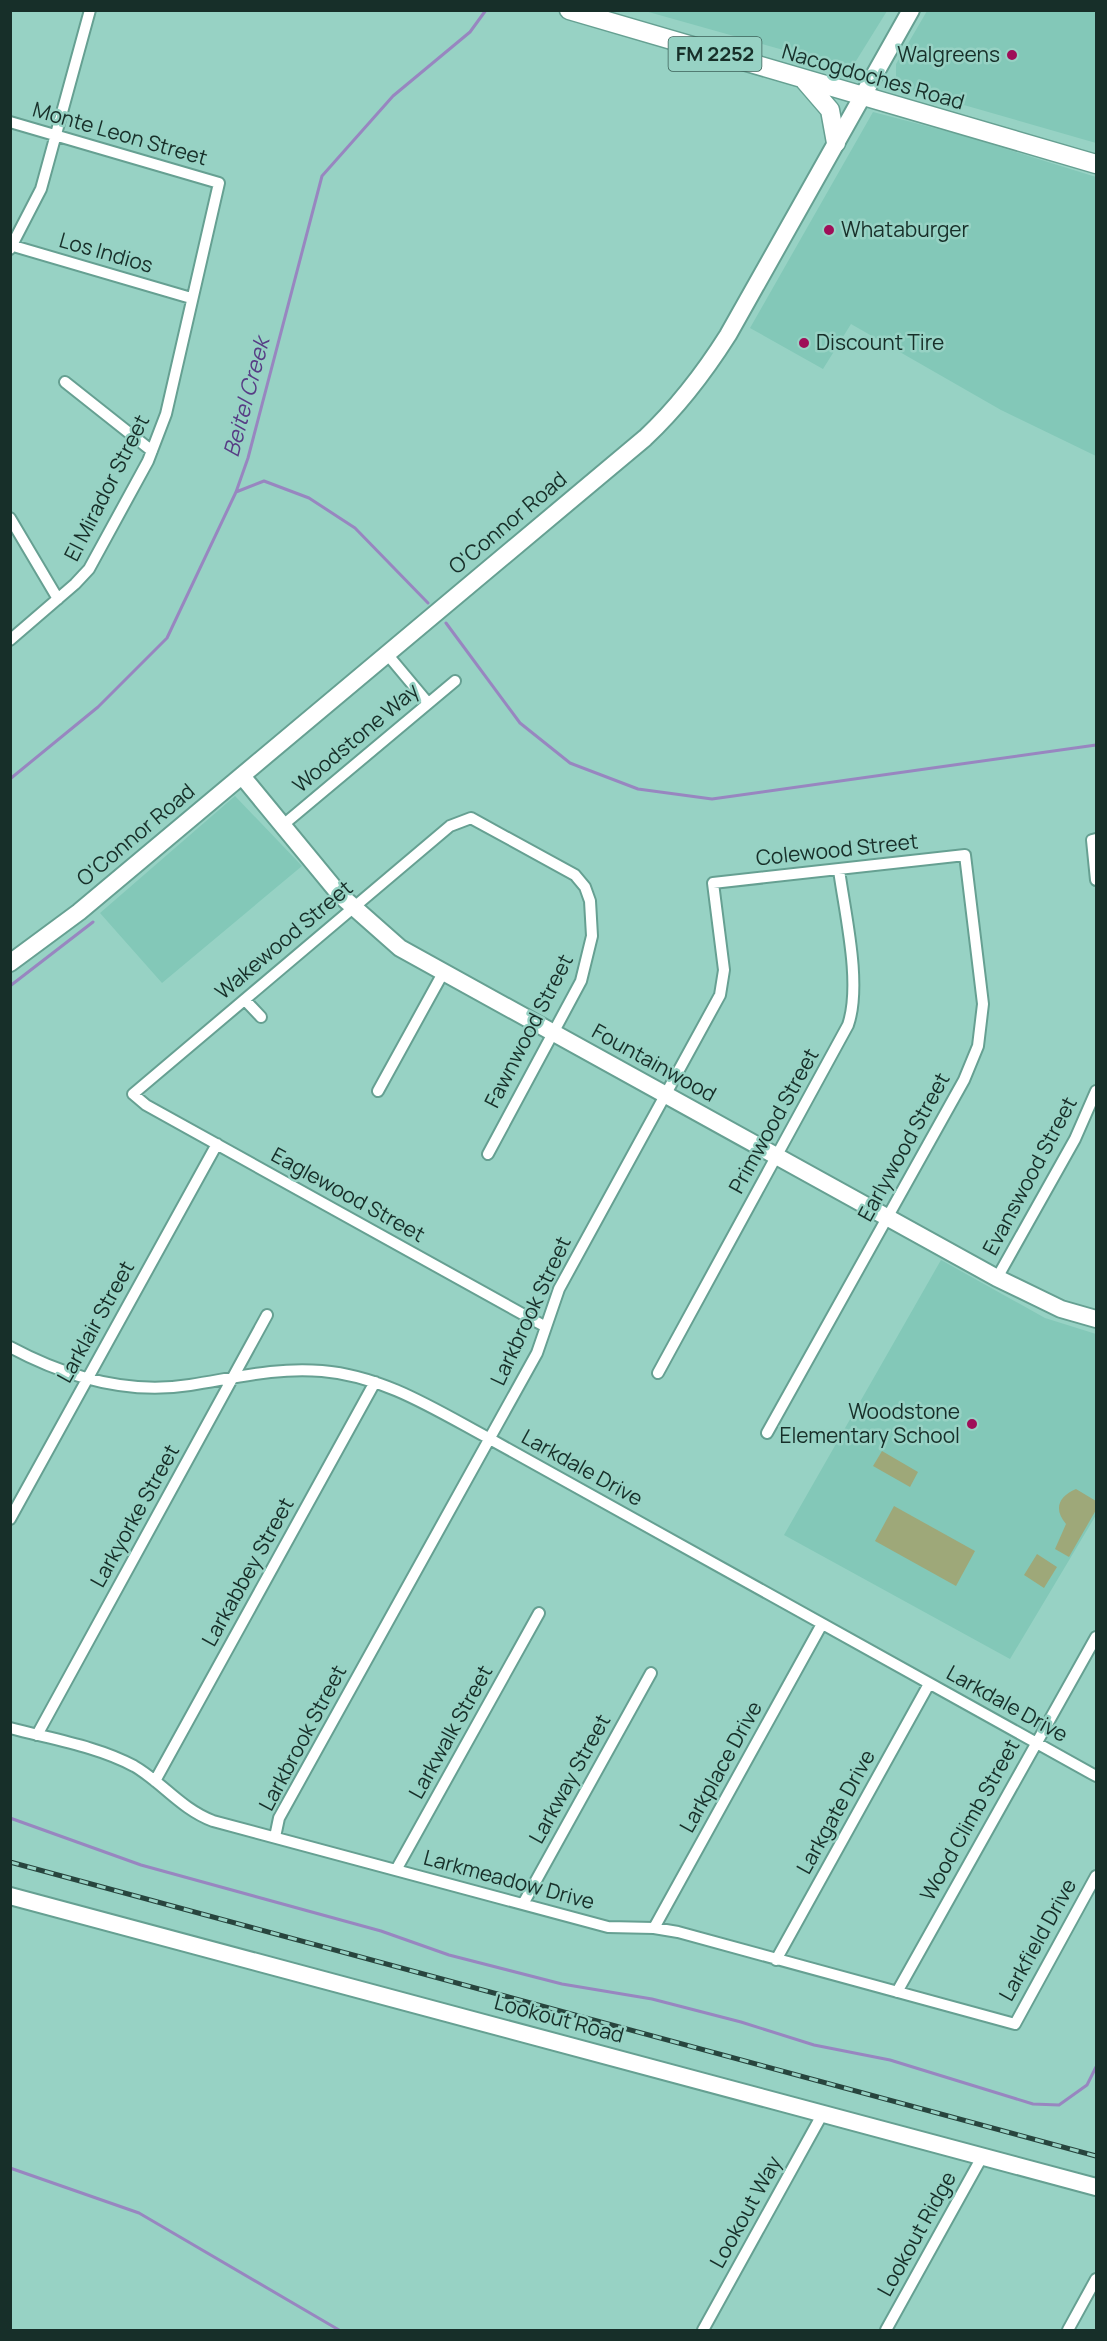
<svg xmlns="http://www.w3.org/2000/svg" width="1107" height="2341" font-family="Manrope,sans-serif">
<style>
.built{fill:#83c8b8}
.green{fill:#9ea879}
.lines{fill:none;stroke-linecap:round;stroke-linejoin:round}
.stream{stroke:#9886c0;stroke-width:3}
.street-casing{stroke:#66a092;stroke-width:14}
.secondary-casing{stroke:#66a092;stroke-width:20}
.primary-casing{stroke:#66a092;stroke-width:21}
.street{stroke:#fff;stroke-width:10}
.secondary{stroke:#fff;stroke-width:16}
.primary{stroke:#fff;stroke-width:18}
.rail-casing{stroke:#28453e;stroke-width:5}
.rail{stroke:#97d2c4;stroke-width:3;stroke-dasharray:9;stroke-linecap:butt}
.poi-dot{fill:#9f0e58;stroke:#97d2c4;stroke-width:2}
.labels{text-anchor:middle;stroke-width:5;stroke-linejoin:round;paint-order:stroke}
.shield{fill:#97d2c4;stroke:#3d6058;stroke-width:1.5}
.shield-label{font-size:20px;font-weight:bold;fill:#172f29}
.poi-label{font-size:21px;fill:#172f29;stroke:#97d2c4;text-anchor:end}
.street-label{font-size:21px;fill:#172f29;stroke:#97d2c4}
.water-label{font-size:22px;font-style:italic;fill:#573d85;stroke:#97d2c4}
</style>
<rect width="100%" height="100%" fill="#97d2c4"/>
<path class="built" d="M645,11H887L851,69Z
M927,11H1096V143L901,87L896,77V64Z
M873,112L961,135L1096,177V456L1001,410L851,324L823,369L750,328Z
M235,796L302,866L162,983L100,913Z
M941,1260L1045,1318L1096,1334V1515L1010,1659L784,1535Z"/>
<path class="green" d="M882,1451L918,1472L910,1487L873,1466Z
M1076,1489L1096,1501V1510L1069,1557L1055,1549L1066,1524C1053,1509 1059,1496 1076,1489Z
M894,1506L975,1551L956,1586L875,1541Z
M1037,1554L1057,1567L1044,1588L1024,1575Z"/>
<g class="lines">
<path class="stream" d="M236,492L264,481L309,498L355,528L428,603
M446,623L520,723L570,763L638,789L712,799L1096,745
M10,779L98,707L167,638L236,492L248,458L322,176L393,96L470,32L486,10
M10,986L93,922
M10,1818L141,1865L381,1931L449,1955L562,1984L652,1999L741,2022L814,2045L890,2060L1033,2104L1059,2105L1087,2085L1096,2067
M10,2168L139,2213L339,2330"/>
<defs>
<path id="street" d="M10,122L219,183L166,414L148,461L89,569L75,584L10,640
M10,245L191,298
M10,249L41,189L90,10
M65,382L152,451
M10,518L58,599
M387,654L428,703
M283,825L455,681
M1096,839L1092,840L1096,880
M245,1000L261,1017
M378,1091L443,973
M488,1154L581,981L592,936L590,901L585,887L575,875L471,818L450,826L133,1094L146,1105L546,1327
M997,1278L1075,1139L1096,1091
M10,1347C66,1377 126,1395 190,1385C235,1378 276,1367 322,1371C384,1376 436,1410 490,1439L1096,1776
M658,1373L848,1025C862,984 845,914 839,870
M10,1519L217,1144
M10,1728C51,1739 97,1746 134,1766C162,1782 181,1809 213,1821L608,1927L654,1928L678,1932L1015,2024L1096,1876
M37,1735L267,1315
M155,1781L375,1382
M275,1837L279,1818L537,1353L559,1289L720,995L724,970L713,883L965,855L983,1004L978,1046L964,1080L767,1433
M396,1870L539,1613
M523,1904L651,1673
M654,1928L822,1624
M776,1960L929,1684
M897,1992L1096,1637
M703,2330L823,2113
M886,2330L982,2157
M1068,2330L1096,2279"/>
<path id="secondary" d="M242,776L340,895L400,948L997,1278L1061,1309L1096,1319
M10,963L79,912L645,438C678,407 704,373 728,335L911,10
M10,1896L1096,2187"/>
<path id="primary" d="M569,10L1096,164
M805,81L830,110L836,143"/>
</defs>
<use href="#street" class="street-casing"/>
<use href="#secondary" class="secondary-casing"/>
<use href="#primary" class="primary-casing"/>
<use href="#street" class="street"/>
<use href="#secondary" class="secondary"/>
<use href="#primary" class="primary"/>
<defs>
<path id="rail" d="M10,1862L1096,2156"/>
</defs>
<use href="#rail" class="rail-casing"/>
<use href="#rail" class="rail"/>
</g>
<g class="poi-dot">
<circle cx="1012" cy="55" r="6"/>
<circle cx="829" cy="230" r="6"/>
<circle cx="804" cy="343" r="6"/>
<circle cx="972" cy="1424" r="6"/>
</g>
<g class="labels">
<rect class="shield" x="668.5" y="37" width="93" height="34" rx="4.5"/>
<g class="shield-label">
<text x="715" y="61">FM 2252</text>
</g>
<g class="poi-label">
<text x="1000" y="62">Walgreens</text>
<text x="841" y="237" text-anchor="start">Whataburger</text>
<text x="816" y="350" text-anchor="start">Discount Tire</text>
<text x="960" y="1419">Woodstone<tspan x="960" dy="24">Elementary School</tspan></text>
</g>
<g class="street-label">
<text transform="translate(873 77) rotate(16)" y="7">Nacogdoches Road</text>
<text transform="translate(120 134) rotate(16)" y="7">Monte Leon Street</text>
<text transform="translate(106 253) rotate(16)" y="7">Los Indios</text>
<text transform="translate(107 488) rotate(-63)" y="7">El Mirador Street</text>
<text transform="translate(508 523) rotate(-40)" y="7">O'Connor Road</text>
<text transform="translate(356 738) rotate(-40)" y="7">Woodstone Way</text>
<text transform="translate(136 835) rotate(-40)" y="7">O'Connor Road</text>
<text transform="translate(837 850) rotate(-6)" y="7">Colewood Street</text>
<text transform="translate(284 940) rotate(-40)" y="7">Wakewood Street</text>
<text transform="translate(529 1031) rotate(-63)" y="7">Fawnwood Street</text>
<text transform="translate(654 1063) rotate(29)" y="7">Fountainwood</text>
<text transform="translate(774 1121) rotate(-61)" y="7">Primwood Street</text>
<text transform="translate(904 1147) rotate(-61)" y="7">Earlywood Street</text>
<text transform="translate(1030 1176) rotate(-62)" y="7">Evanswood Street</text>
<text transform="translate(348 1195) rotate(29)" y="7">Eaglewood Street</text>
<text transform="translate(531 1311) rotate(-65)" y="7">Larkbrook Street</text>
<text transform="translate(96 1322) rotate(-61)" y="7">Larklair Street</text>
<text transform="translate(582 1468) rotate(29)" y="7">Larkdale Drive</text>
<text transform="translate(135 1516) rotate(-61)" y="7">Larkyorke Street</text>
<text transform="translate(248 1572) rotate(-61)" y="7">Larkabbey Street</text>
<text transform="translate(1007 1704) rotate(29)" y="7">Larkdale Drive</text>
<text transform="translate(451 1732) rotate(-61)" y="7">Larkwalk Street</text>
<text transform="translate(303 1738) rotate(-62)" y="7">Larkbrook Street</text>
<text transform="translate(721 1767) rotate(-61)" y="7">Larkplace Drive</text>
<text transform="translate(570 1779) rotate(-61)" y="7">Larkway Street</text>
<text transform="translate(836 1812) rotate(-61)" y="7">Larkgate Drive</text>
<text transform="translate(970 1820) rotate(-61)" y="7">Wood Climb Street</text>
<text transform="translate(509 1880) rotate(15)" y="7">Larkmeadow Drive</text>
<text transform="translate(1038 1940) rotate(-61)" y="7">Larkfield Drive</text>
<text transform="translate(559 2019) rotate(15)" y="7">Lookout Road</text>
<text transform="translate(746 2212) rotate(-61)" y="7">Lookout Way</text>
<text transform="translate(917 2234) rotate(-61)" y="7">Lookout Ridge</text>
</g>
<g class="water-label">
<text transform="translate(246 397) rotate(-75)" y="8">Beitel Creek</text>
</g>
</g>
<rect width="1107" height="2341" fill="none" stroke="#172f29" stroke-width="24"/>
</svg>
